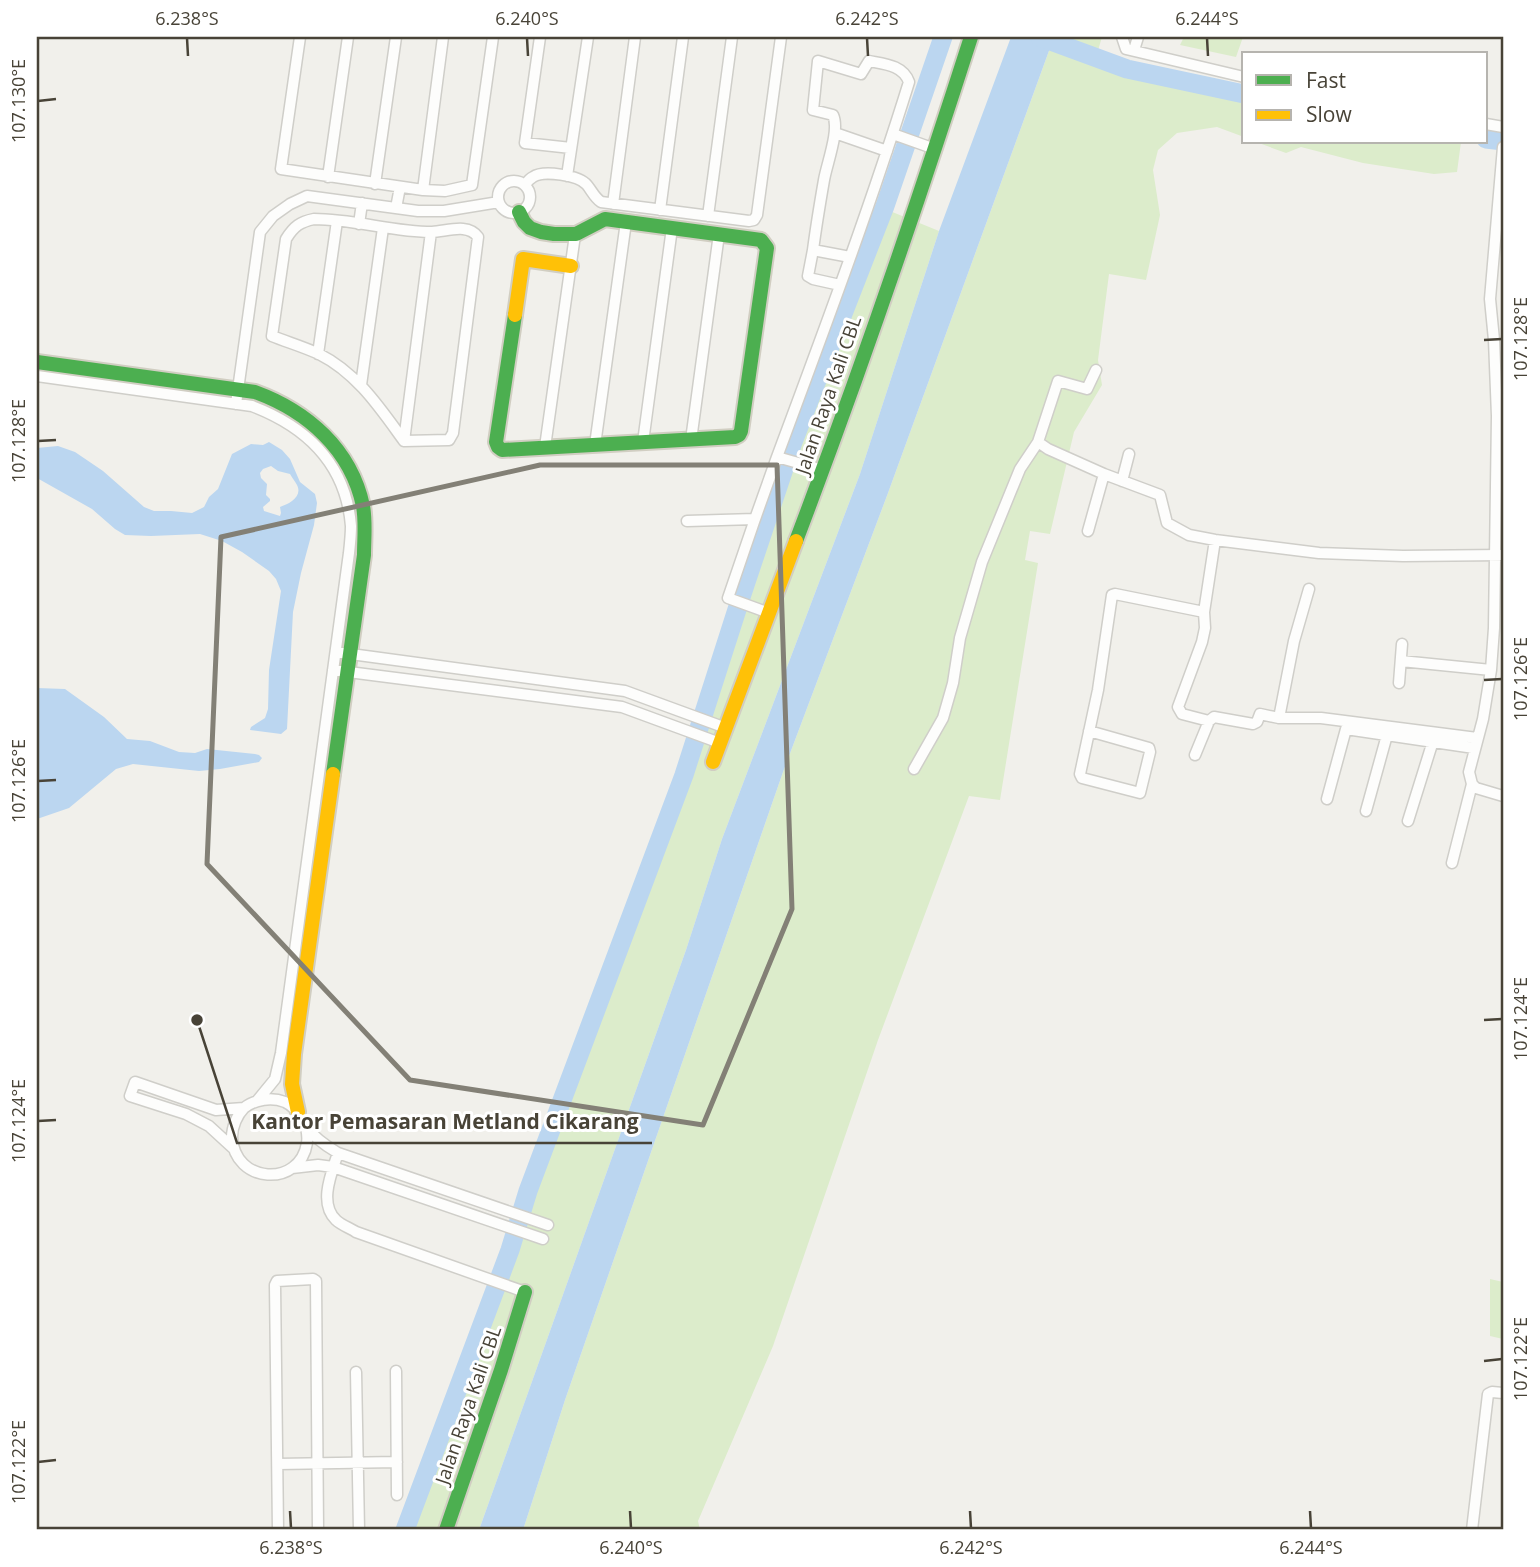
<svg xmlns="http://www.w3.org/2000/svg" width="1540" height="1567" font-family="'Open Sans',sans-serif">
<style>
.green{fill:#dceccb}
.water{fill:#bbd6f0;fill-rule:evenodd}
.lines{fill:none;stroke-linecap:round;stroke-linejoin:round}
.river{stroke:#bbd6f0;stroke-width:19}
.street-casing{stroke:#cfcec9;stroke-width:13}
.fast-casing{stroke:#d1cec2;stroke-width:18}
.slow-casing{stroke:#d1cec2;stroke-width:18}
.street{stroke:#fdfdfc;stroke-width:10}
.fast{stroke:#4caf50;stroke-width:14}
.slow{stroke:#ffc107;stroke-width:14}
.marked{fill:none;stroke:#838076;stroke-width:5;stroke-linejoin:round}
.ticks{fill:none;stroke:#484337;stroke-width:2.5}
.labels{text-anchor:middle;stroke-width:6;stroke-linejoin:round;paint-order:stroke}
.street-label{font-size:19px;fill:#484337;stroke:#fff}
.leader{fill:none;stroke:#484337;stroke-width:2.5}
.callout-dot{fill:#484337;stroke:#fff;stroke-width:2.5}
.callout-label{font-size:21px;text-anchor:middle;font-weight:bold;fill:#484337;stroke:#fff;stroke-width:6;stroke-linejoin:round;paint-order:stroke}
.neatline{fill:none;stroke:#484337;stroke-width:2.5}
.ticks-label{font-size:18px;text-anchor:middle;fill:#484337}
</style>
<rect width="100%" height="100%" fill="#f1f0eb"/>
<path class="green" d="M1054,37H1102L1096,57L1127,69L1244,94V137L1217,127L1177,133L1158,150L1153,170L1160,215L1146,280L1109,274L1098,360L1102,385L1074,432L1050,534L1030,531L1025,560L1038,563L1000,800L969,796L878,1040L773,1346L698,1521L700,1530H523L565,1400L783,772L888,493Z
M1184,37H1243L1236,57L1180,45Z
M1256,142H1461L1457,172L1434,174L1363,163L1301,147L1286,153Z
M885,209L939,231L860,474L722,839L686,950L479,1530H411Z
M1490,1279L1503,1282V1339L1490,1336Z"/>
<path class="water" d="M1011,37H1054L888,493L783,772L565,1400L523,1530H479L686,950L722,839L860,474L939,231Z
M269,442L282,450L290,459L300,482L315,494L317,503L314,525L301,573L293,612L287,729L281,734L250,730L251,727L265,718L268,709L269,670L281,591L276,579L269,571L242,552L222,541L200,534L151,536L125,535L115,529L92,509L37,478V448L58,446L75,452L103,471L144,507L154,511H171L192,513L204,507L209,497L218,489L232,454L251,444L263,445ZM271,466L278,471L290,474C292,478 295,481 297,485C303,497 289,504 280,507L281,513L280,516L264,511L263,507L270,501V499L266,495L267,484L261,478L260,473L263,469Z
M37,688L65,689L104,717L127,739L150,741L179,752L195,753L207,749L255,754L259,755L262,758L259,762L220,769L199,771L133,764L116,769L69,808L37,819Z"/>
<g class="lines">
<path class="river" d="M1040,37L1127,69L1244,94
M1486,139L1503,141
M405,1530L510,1250L528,1191L684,775L741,597L793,442L885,206L943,37"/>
<defs>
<path id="street" d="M300,37L281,169L423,190L445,191L472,185L493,37
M540,37L525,143L571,148
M1122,37L1126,49L1244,77
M1134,50L1138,37
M1486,124L1503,127
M835,133L887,151
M893,134L935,149
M1503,147L1490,299L1494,340L1497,416L1494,628L1491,670L1483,719L1469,772L1472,784L1476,788L1503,796
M567,176L588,37
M328,177L348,37
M498 197a16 16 0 1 1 32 0a16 16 0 1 1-32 0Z
M375,184L396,37
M525,185C527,182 529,179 533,177C543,170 579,175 587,185C592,191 594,197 601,202L749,221L754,220L757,215L781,37
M423,190L443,37
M613,204L635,37
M396,208L400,187
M660,210L683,37
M708,216L732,37
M314,219C354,219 393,232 432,232C448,231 468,223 478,237L453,433L449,440L404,441C380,408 357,373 319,354C304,347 287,342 272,336L286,239C294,226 300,222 314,219Z
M359,224L362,203
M813,250L808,276L813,279L840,285
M318,354L337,221
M1096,370L1087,389L1058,381L1038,442L1048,449L1104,474
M37,376L252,406C307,427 346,464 351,526C351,535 350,544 349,553L281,1053L275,1079L257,1101
M361,385L383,228
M236,404L260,232L273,216L290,204L307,196L418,211H444L499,202
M691,440L719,234
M404,441L431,232
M643,442L672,228
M595,445L626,222
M545,447L575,235
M823,470L777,457C823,333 870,208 909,82C903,65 884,64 869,61L861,74L818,61L813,110L833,115C840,130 827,163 824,180C820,203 816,227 813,250L850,257
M1122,481L1129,454
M755,519L728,598L769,613
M687,521L755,519L777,457
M1088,531L1104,474L1160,495L1167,523L1189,535L1215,540L1319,553L1403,556L1503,555
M1309,589L1294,641L1279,718H1321L1477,738
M336,652L625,691L726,728
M1401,661L1491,670
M333,670L622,707L720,743
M1399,683L1402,644
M1209,721L1214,717L1253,724L1257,722L1260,714L1279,718
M1089,731L1149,748L1150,752L1140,793L1082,778L1080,774L1098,690L1112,595L1115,594L1204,612
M1195,755L1209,721L1182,714L1178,707L1202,642L1205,628L1204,612L1215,540
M914,769L943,718L953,683L960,638L982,562L1020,469L1038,442
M1327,799L1346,729L1474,748
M1366,811L1387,735
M1408,821L1433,741
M1452,863L1472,784
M306,1127C307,1132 308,1138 307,1143C300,1188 234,1184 232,1137C232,1127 237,1115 244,1108C255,1099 272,1097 285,1102C296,1107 299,1116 306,1126C314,1138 326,1146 338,1153L548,1225
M233,1148L209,1126L186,1114L130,1096L135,1082L216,1110L244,1108
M338,1153C332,1172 318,1203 336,1220C341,1225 350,1228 356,1232L525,1292
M292,1168L318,1165L333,1167L543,1239
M396,1371L397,1495
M356,1372L359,1530
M278,1464L397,1462
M278,1530L275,1285L277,1281L313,1279L316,1281L318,1530
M1472,1530L1488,1394L1492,1392L1503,1393"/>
<path id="fast" d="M515,315L496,442L498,447L502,450L735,437L739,435L741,431L767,248L761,240L605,219L576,234H554L541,232L530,228L524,222L519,212
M37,362L255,392C307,411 351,449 363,506C366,522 364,539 364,555L333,774
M796,541C859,375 917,206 971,37
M446,1530L501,1370L525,1292"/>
<path id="slow" d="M515,315L523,259L571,266
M713,762L796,541
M298,1112L292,1084L294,1054L333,774"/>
</defs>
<use href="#street" class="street-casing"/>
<use href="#fast" class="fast-casing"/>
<use href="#slow" class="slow-casing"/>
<use href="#street" class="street"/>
<use href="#fast" class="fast"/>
<use href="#slow" class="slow"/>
</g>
<path class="marked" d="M540,465H777L792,909L703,1125L410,1080L207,864L221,537Z"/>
<path class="ticks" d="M187,38L188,56M527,38L528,56M867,38L868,56M1207,38L1208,56M38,101L56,99M1484,340L1502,339M38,441L56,440M1484,680L1502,679M38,781L56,780M1484,1020L1502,1019M38,1121L56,1120M1484,1361L1502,1359M38,1462L56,1460M290,1511L291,1528M630,1511L631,1528M970,1511L971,1528M1310,1511L1311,1528"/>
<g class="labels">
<g class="street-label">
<text transform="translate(828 395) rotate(-71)" y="7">Jalan Raya Kali CBL</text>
<text transform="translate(468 1405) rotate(-71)" y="7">Jalan Raya Kali CBL</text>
</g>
</g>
<path class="leader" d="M197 1020L237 1143H652"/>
<circle class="callout-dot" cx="197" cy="1020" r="7"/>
<g class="callout-label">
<text x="445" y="1129">Kantor Pemasaran Metland Cikarang</text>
</g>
<rect width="1540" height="1567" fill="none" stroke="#ffffff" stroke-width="77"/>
<rect x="1242" y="52" width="245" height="91" fill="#ffffff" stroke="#b6b4af" stroke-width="2"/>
<rect x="1256" y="75" width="35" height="10" fill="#4caf50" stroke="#b6b4af" stroke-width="2"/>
<text x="1306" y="88" font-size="21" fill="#484337">Fast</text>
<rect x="1256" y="110" width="35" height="10" fill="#ffc107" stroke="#b6b4af" stroke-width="2"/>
<text x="1306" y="122" font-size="21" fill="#484337">Slow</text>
<rect x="38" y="38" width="1464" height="1490" class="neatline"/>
<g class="ticks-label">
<text x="187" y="25">6.238°S</text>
<text x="527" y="25">6.240°S</text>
<text x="867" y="25">6.242°S</text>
<text x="1207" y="25">6.244°S</text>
<text transform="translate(19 101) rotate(-90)" y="6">107.130°E</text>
<text transform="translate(1521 339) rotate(-90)" y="6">107.128°E</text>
<text transform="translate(19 441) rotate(-90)" y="6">107.128°E</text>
<text transform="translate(1521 679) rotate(-90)" y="6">107.126°E</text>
<text transform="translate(19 781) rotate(-90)" y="6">107.126°E</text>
<text transform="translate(1521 1019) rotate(-90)" y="6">107.124°E</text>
<text transform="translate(19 1121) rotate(-90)" y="6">107.124°E</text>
<text transform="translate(1521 1359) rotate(-90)" y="6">107.122°E</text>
<text transform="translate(19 1462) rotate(-90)" y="6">107.122°E</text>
<text x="291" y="1554">6.238°S</text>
<text x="631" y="1554">6.240°S</text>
<text x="971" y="1554">6.242°S</text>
<text x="1311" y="1554">6.244°S</text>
</g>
</svg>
